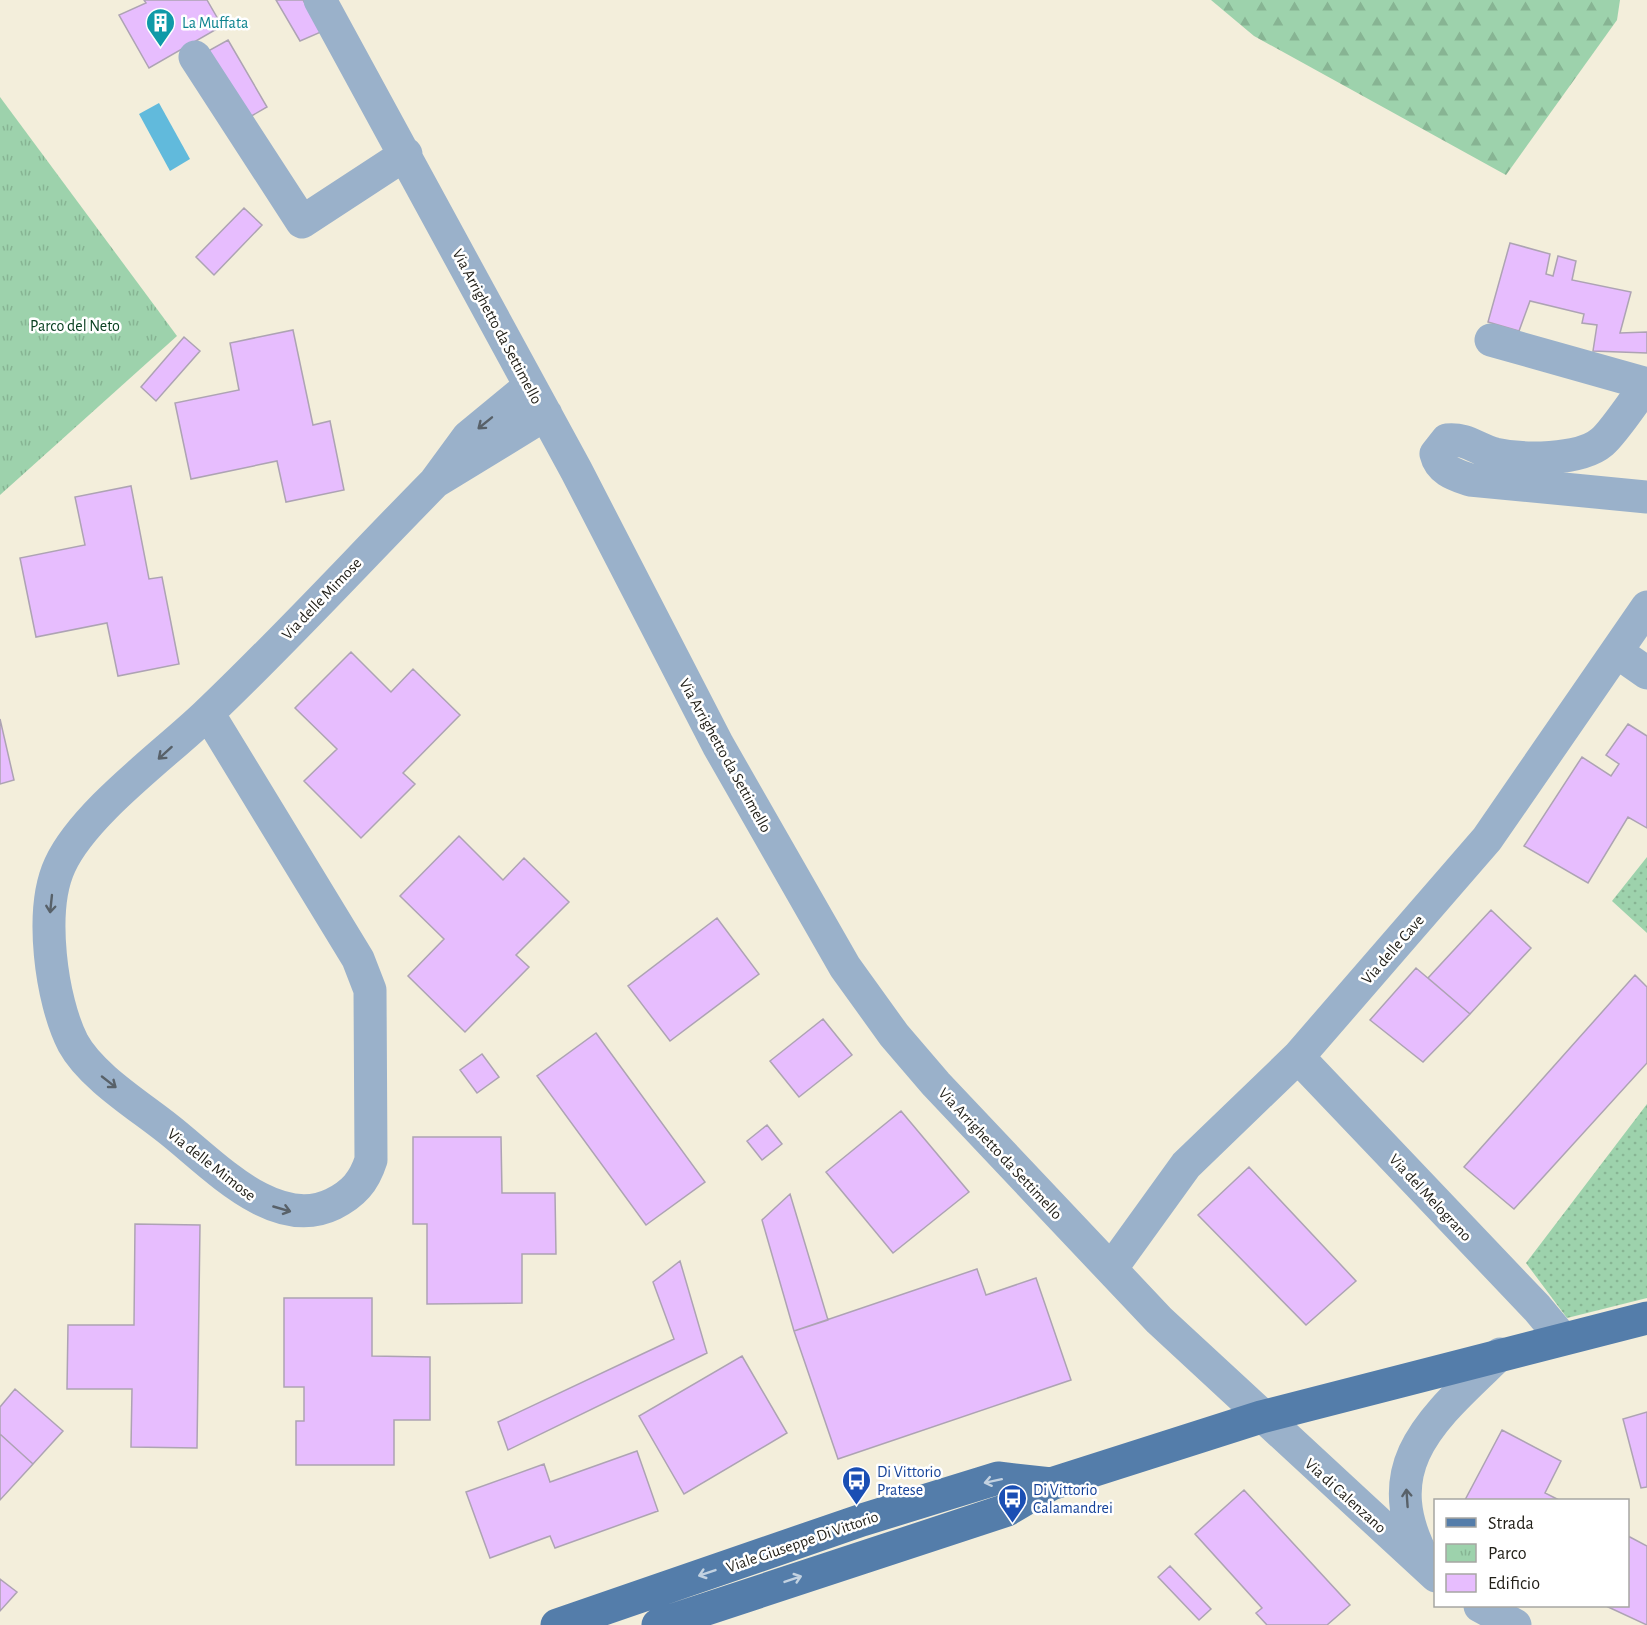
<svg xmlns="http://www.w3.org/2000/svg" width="1647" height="1625" font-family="'Alegreya Sans',sans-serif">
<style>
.grass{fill:url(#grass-dots)}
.forest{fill:url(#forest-firs)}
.park{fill:url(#park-tufts)}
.water{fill:#61badc}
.building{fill:#e7bdfe;stroke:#ada3b3;stroke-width:1.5}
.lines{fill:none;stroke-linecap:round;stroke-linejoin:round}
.minor{stroke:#9ab1ca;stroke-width:33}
.major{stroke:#547daa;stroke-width:33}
.oneway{stroke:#586169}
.oneway2{stroke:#c3d2e1}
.labels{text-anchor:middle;stroke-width:5;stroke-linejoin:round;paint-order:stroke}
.culture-label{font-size:16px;fill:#0d838f;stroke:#fff;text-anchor:start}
.park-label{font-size:16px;fill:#0a4021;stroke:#fff}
.street-label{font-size:16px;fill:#222019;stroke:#fff}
.transit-label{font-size:16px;fill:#164399;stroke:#fff;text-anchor:start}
</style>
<defs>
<pattern id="grass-dots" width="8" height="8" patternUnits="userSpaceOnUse" patternTransform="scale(1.5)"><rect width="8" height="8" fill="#9dd2ac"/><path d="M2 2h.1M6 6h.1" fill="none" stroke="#87b493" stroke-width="1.8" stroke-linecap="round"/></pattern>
<pattern id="forest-firs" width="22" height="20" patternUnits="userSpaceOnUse" patternTransform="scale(1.5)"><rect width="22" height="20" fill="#9dd2ac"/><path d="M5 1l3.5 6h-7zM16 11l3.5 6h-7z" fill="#87b493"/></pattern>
<pattern id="park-tufts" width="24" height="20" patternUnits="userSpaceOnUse" patternTransform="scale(1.5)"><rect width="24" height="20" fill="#9dd2ac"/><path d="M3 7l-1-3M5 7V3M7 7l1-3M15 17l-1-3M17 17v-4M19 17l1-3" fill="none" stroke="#87b493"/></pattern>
</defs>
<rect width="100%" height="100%" fill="#f3eedb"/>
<path class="grass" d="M1647,857V933L1612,901Z
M1647,1104V1298L1567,1318L1526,1263Z"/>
<path class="forest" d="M1211,0H1620L1617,20L1506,175L1254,36Z"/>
<path class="park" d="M0,97L177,336L0,495Z"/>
<path class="water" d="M159,103L190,159L170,171L139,114Z"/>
<path class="building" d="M144,0H207L222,26L149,68L119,15L146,3Z
M276,0H303L321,32L300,41Z
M228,40L267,107L241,122L201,55Z
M244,208L262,225L214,275L196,257Z
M1510,243L1550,254L1546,274L1553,276L1558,256L1576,261L1572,280L1631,292L1620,333L1647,332V353L1593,351L1597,325L1582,323L1584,314L1530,301L1519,331L1488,322Z
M293,330L313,425L330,421L344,490L286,502L277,461L191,479L175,403L239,390L230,343Z
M184,337L200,351L156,401L141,387Z
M131,486L149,579L162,577L179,664L118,676L107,623L36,637L20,558L85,545L75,497Z
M351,652L391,692L413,669L460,715L403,773L415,784L361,838L304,781L337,749L295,708Z
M0,719L14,780L0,784Z
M1628,724L1647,736V828L1628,817L1588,883L1524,846L1582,757L1611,776L1619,764L1606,755Z
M459,836L503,880L524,858L569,902L516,955L529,967L465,1032L408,976L444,939L400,896Z
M1491,910L1531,948L1470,1014L1428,978Z
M717,918L759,974L670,1041L628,986Z
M1416,968L1470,1014L1423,1062L1370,1020Z
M1635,975L1647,987V1063L1514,1209L1464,1167Z
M823,1019L852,1055L799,1097L770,1061Z
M596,1033L705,1182L646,1225L537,1076Z
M482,1054L499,1077L477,1093L460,1070Z
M901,1111L969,1192L893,1253L826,1172Z
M767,1125L782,1144L762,1160L747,1141Z
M413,1137H501L502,1193H555L556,1254H522V1303L427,1304V1224H413Z
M1249,1167L1356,1281L1306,1325L1198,1215Z
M790,1194L828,1320L794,1331L762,1220Z
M135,1224L200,1225L197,1448L131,1447L132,1389H67L68,1325H134Z
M680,1261L707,1353L508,1450L498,1422L674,1339L653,1282Z
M977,1269L986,1295L1036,1278L1071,1380L838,1459L794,1331Z
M284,1298H372V1356L430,1357V1420H394V1465H296V1421H304V1387H284Z
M742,1356L787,1433L684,1494L639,1416Z
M15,1389L63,1431L33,1464L0,1434V1407Z
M1647,1412V1487L1641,1488L1623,1419Z
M1502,1430L1561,1461L1545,1493L1559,1500H1465Z
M0,1434L33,1464L0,1500Z
M637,1451L658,1511L555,1548L550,1536L490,1558L466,1492L544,1464L550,1482Z
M1244,1490L1350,1605L1327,1625H1267L1256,1613L1262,1608L1195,1534Z
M1628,1536L1647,1546V1625L1606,1606H1628Z
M1170,1566L1211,1609L1199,1620L1158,1577Z
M0,1579L17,1592L0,1611Z"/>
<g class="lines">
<path class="minor" d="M320,0L576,470L718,745L845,967L894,1035L936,1084L1159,1320L1436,1576
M195,57L302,222L406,154
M1491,340L1647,384
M1647,384C1636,398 1614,432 1602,442C1580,461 1521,460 1495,454C1477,449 1466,438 1447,440L1436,454C1440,471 1456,475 1470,480L1647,497
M530,386L468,437L435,482L546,414
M1617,652L1647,673
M208,713L358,959L370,990L371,1160C364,1182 353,1194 333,1204C274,1233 211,1162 167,1128C138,1105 91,1076 73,1043C51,1000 39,910 60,865C84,813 163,756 206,715C285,640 359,559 435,482
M1298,1057L1537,1308L1562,1338
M1111,1269L1186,1165L1298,1057L1487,839L1647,607
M1426,1563C1371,1465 1435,1417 1500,1354
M1480,1606L1515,1625"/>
<path class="major" d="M557,1625L862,1520L998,1478L1051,1484
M658,1625L1007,1510L1051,1484L1261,1417L1647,1318"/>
</g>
<defs><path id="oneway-shaft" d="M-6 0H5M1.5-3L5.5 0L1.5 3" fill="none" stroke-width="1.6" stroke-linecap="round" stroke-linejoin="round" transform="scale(1.5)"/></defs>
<g class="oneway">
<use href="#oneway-shaft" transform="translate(485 423) rotate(141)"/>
<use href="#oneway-shaft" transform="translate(165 753) rotate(138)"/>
<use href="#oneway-shaft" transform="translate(51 904) rotate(96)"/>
<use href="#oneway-shaft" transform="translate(109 1082) rotate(38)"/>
<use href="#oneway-shaft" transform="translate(282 1209) rotate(16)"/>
<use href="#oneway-shaft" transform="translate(1407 1498) rotate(-94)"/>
</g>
<g class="oneway2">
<use href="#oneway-shaft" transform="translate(993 1481) rotate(168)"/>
<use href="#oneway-shaft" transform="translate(707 1573) rotate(161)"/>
<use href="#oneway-shaft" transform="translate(793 1579) rotate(-19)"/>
</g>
<defs>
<symbol id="building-pin" viewBox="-11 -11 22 30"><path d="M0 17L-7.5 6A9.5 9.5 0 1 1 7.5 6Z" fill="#0f9aa8" stroke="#fff"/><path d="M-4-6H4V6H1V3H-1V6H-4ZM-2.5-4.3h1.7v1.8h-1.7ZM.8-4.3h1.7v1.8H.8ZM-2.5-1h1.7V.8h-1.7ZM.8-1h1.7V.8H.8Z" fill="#fff"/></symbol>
<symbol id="bus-pin" viewBox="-11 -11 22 30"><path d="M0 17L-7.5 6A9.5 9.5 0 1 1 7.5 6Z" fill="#1a4fb4" stroke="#fff"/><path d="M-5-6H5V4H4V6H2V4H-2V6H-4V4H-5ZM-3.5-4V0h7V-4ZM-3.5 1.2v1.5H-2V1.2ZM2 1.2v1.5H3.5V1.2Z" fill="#fff"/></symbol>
</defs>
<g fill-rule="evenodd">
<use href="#building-pin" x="144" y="6" width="33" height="45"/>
<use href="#bus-pin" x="840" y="1464" width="33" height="45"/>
<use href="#bus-pin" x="996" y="1482" width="33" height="45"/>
</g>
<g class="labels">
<g class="culture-label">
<text x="182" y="28">La Muffata</text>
</g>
<g class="park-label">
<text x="75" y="331">Parco del Neto</text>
</g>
<g class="street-label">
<text transform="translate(498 326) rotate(62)" y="6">Via Arrighetto da Settimello</text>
<text transform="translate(321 598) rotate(-46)" y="6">Via delle Mimose</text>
<text transform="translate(726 755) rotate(61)" y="6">Via Arrighetto da Settimello</text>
<text transform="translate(1392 949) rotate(-49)" y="6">Via delle Cave</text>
<text transform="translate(1001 1153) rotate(47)" y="6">Via Arrighetto da Settimello</text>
<text transform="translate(212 1164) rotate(38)" y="6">Via delle Mimose</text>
<text transform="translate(1431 1197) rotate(47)" y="6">Via del Melograno</text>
<text transform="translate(1346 1495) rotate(42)" y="6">Via di Calenzano</text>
<text transform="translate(802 1541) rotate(-19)" y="6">Viale Giuseppe Di Vittorio</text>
</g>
<g class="transit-label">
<text x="877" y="1477">Di Vittorio<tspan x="877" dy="18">Pratese</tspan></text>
<text x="1033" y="1495">Di Vittorio<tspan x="1033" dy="18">Calamandrei</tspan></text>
</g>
</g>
<rect x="1434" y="1499" width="195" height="108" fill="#ffffff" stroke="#a7a6a3" stroke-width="1.5"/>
<rect x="1446" y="1518" width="30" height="9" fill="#547daa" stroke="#a7a6a3" stroke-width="1.5"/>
<text x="1488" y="1529" font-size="18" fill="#222019">Strada</text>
<rect x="1446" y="1544" width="30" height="18" fill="url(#park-tufts)" stroke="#a7a6a3" stroke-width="1.5"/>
<text x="1488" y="1559" font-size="18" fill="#222019">Parco</text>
<rect x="1446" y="1574" width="30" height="18" fill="#e7bdfe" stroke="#a7a6a3" stroke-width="1.5"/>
<text x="1488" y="1589" font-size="18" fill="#222019">Edificio</text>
</svg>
